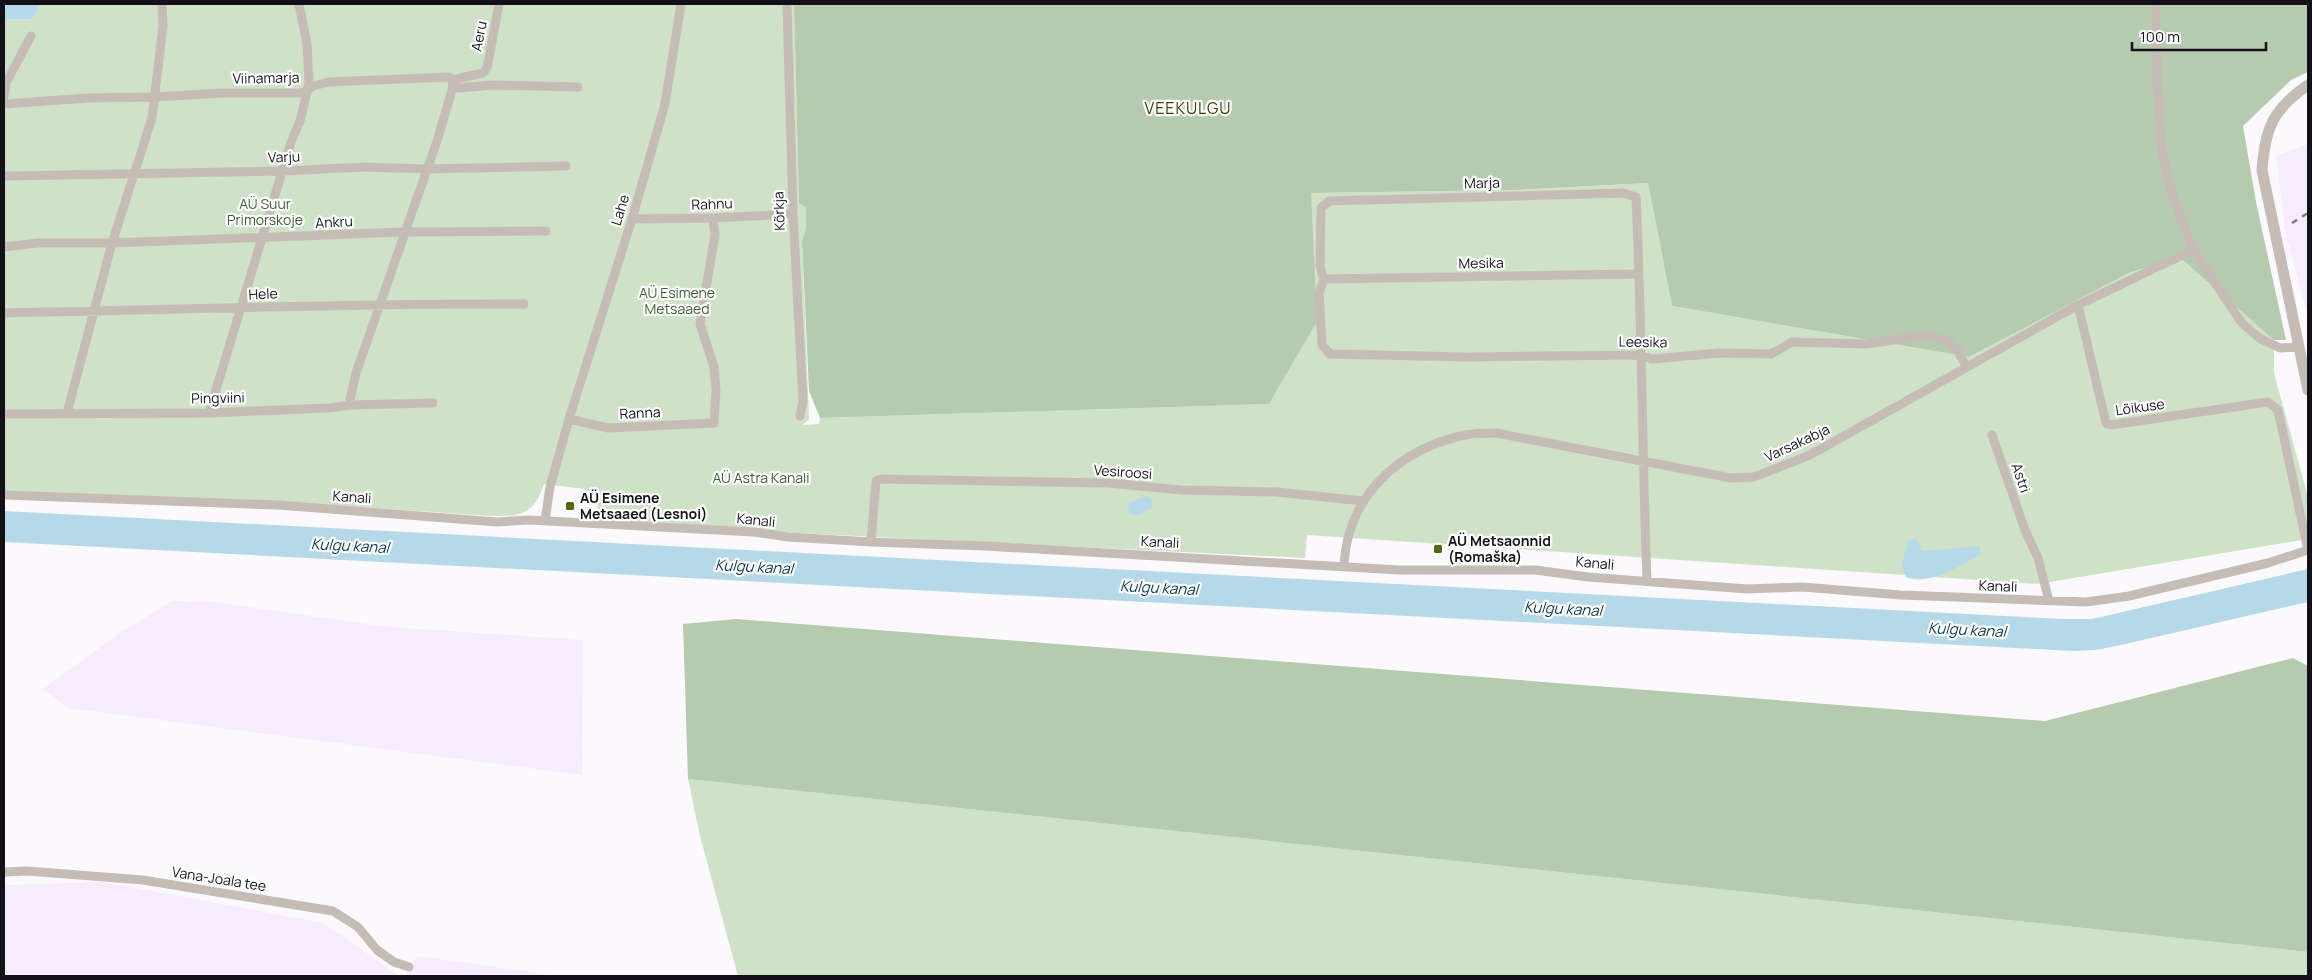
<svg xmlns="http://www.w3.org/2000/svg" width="2312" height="980" font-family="Manrope,sans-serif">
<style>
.built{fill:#f6ecfd}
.green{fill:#cfe2c8}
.forest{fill:#b5caae}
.water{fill:#b6d9ea}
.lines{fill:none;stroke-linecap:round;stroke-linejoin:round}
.minor{stroke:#c6bcb6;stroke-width:9}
.tertiary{stroke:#c6bcb6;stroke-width:11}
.rail{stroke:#807c82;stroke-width:2.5;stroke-dasharray:6 6;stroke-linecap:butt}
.poi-dot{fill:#556814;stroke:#fff;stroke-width:2}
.labels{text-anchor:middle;stroke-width:4.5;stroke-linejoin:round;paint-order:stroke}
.street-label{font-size:14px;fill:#141017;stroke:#fff}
.park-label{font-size:14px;fill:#405e34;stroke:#fff}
.poi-label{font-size:14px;font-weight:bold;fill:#141017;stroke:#fff;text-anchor:start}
.water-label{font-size:15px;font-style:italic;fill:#06384b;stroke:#fff}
.quarter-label{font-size:16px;letter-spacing:1px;fill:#334006;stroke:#fff}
</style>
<rect width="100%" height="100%" fill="#fcf9fd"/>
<path class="built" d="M2308,144V318L2286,234L2276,156Z
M172,601L213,602L389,627L583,640L582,775L68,708L43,689L117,635Z
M105,882L323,923L400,976H4V885Z
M417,956L560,976H405Z"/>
<path class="green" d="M38,4H794L799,203L806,208V228L802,243L809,417V420L802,425L819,424L820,418L1269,404L1317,322L1310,193L1515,190L1648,183L1672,306L1969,357L2129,273L2179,257L2274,340V373L2308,497V539L2038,584L1307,535L1305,558L796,533L597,520L598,499H583L584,489L544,484C533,516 521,516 490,516L304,503L4,492V20L31,19L37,12Z
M688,779L2308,952V976H738L700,836Z"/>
<path class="forest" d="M794,4H2308V72L2291,80L2243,126L2256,202L2286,340H2274L2179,257L2129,273L1969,357L1672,306L1648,183L1515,190L1311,193L1317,322L1269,404L820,418L809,391L802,242L806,228V208L799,203Z
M736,619L2045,721L2293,658L2308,666V952L688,779L683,624Z"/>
<path class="water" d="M4,4H38L37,12L31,19L4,20Z
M1147,496L1151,499L1153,507L1140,515H1132L1128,509L1129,502Z
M4,511L2062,619H2092L2308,569V602L2121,645L2096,650L2074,651L4,542Z
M1916,538L1922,551L1980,546V555C1959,566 1929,586 1906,577L1902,564L1908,541Z"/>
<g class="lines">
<path class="minor" d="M787,4L793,214L803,401L800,416
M2156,4L2157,77L2162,153L2170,187L2193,250L2241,322L2259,338L2280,348L2299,347
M452,80L483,73L487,68L499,4
M4,96L6,83L31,36
M4,104L88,98L154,97L222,93H299L305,92L313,86L329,82L449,77L452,80L453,87L459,88L492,85L578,87
M4,176L283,171L364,167L426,169L566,166
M632,219L713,218L793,214
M4,247L38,243H112L404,232L546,231
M1324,279L1639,274
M2078,305L2106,423L2111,425L2268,402L2278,410L2308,550
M4,313C177,310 351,303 524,304
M349,405L356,373L437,141L453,87
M67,413L112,243L152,118L163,26L162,4
M209,413L291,142L300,121L309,83L307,44L299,4
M4,414L209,413L329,408L349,405L433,403
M569,419L608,428L714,423L716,390L714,367L700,324L715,235L713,218
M1992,435L2025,530L2038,558L2049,601
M4,495L278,505L497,522L529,520L753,532L788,537L871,542L985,546L1399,570H1535L1588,577L1747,589L1802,587L1901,595L2086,602L2129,596L2268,563L2308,550
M545,521L550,487L569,419L632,219L665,104L681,4
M871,542L876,481L881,479L1108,483L1182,490L1277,492L1363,501
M1344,565C1348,495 1399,449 1465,435C1475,433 1486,433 1496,433L1731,478L1754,477L1810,455L2078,305L2193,250
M1647,581C1642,453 1642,325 1636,197L1623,193L1329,201L1321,208L1320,266L1324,279L1319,293L1322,345L1330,354L1466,357L1640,355L1652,359L1719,353L1771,354L1792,342L1866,344L1928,335L1947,341L1957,350L1967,367
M4,872L27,871L143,880L333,911L358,927L377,950L394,962L409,967"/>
<path class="tertiary" d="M2308,85C2273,109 2265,128 2262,170L2308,390"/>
<path class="rail" d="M2292,223L2308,213"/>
</g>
<g class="poi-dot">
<rect x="565" y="501" width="10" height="10" rx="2.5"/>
<rect x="1433" y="544" width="10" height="10" rx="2.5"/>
</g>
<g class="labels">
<g class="street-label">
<text transform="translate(479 36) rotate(-79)" y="5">Aeru</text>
<text transform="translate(266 78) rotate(-1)" y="5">Viinamarja</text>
<text transform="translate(284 157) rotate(-2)" y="5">Varju</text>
<text transform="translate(1482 183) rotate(-2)" y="5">Marja</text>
<text transform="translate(712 204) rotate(-2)" y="5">Rahnu</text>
<text transform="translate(620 210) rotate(-73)" y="5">Lahe</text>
<text transform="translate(779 211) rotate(-92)" y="5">Kõrkja</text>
<text transform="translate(334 222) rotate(-3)" y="5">Ankru</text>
<text transform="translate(1481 263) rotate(-1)" y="5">Mesika</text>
<text transform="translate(263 294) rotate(-3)" y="5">Hele</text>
<text transform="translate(1643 342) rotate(1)" y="5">Leesika</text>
<text transform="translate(218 398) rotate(-1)" y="5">Pingviini</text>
<text transform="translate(2140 407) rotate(-8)" y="5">Lõikuse</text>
<text transform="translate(640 413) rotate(-3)" y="5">Ranna</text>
<text transform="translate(1797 443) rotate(-25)" y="5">Varsakabja</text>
<text transform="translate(1123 472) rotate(4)" y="5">Vesiroosi</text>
<text transform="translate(2021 478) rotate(71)" y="5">Astri</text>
<text transform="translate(352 497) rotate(4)" y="5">Kanali</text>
<text transform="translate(756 520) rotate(6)" y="5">Kanali</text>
<text transform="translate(1160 542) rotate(3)" y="5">Kanali</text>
<text transform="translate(1595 563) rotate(5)" y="5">Kanali</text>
<text transform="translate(1998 586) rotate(2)" y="5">Kanali</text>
<text transform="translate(219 879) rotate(9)" y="5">Vana-Joala tee</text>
</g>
<g class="park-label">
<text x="265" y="209">AÜ Suur<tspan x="265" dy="16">Primorskoje</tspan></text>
<text x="677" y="298">AÜ Esimene<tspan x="677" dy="16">Metsaaed</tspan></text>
<text x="761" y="483">AÜ Astra Kanali</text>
</g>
<g class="poi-label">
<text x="580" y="503">AÜ Esimene<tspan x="580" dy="16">Metsaaed (Lesnoi)</tspan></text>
<text x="1448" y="546">AÜ Metsaonnid<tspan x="1448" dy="16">(Romaška)</tspan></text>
</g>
<g class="water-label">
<text transform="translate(350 546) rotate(3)" y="5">Kulgu kanal</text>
<text transform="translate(754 567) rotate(3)" y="5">Kulgu kanal</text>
<text transform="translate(1159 588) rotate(3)" y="5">Kulgu kanal</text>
<text transform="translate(1563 609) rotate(3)" y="5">Kulgu kanal</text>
<text transform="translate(1967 630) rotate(3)" y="5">Kulgu kanal</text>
</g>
<g class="quarter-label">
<text x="1188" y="114">VEEKULGU</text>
</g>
</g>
<rect width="2312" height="980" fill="none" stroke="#141017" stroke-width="10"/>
<path d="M2132 42v8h134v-8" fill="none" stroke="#141017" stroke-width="2.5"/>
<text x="2140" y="42" font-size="15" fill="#141017" stroke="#ffffff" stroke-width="4" paint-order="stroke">100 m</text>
</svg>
